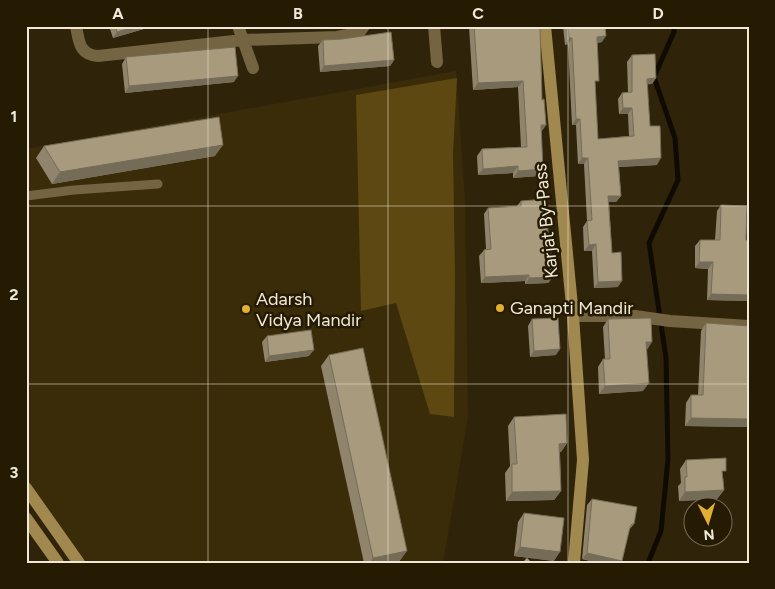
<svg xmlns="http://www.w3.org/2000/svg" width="775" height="589" font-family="Figtree,sans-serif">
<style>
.built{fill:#3a2c09}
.green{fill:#5d4811}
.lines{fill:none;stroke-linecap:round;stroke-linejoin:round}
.stream{stroke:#100b02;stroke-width:5}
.lane{stroke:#746442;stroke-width:9}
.street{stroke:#746442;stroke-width:12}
.secondary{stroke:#a1884f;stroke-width:12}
.wall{fill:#90846c}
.shaded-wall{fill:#756c58}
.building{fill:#a79a7d;stroke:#756c58}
.grid{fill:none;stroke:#f0e9d9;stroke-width:1;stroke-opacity:0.55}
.poi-dot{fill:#e0af34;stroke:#251a02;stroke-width:2}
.labels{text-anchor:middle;stroke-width:5;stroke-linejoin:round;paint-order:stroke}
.street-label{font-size:18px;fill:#f0e9d9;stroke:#251a02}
.poi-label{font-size:18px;fill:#f0e9d9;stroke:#251a02;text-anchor:start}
.neatline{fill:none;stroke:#f0e9d9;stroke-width:2}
.grid-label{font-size:16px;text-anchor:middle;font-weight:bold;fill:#f0e9d9}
</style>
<rect width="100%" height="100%" fill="#2f240a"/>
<path class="built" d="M456,71L465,201L468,417L443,563H69L26,485V149Z"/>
<path class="green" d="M457,78L453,154L455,272L454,417L430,414L396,303L361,311L356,95Z"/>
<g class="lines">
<path class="stream" d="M648,563L661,531L668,459L666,358L649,243L678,180L675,138L654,77L674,32V26"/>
<path class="lane" d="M26,196L74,190L158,184"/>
<path class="street" d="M76,26C79,41 79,55 98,56L243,40L337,37L359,33L364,26
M238,26L253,68
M434,26L437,62
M573,316H635L670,321L749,326"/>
<path class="secondary" d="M545,26L573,316L583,460L574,563
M26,488L79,563
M26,518L58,563"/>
</g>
<path class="wall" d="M109,26H154L113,38Z
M469,26H540L542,100L546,125L541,132L543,169L538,176L513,178V173L478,175L477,156L482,149L521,147L518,87L473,90Z
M563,26H605L602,42L597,43L595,86L598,139L629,136L628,114H619L618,99L622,93L628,92L627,62L632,55L656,78L652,84H647L650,126L657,165L619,167L621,196L616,202H609L612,253L618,287L594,288L592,251H584L583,227L587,221L584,164H578L576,125H572L568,44L565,45Z
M323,40L394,60L390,66L320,72L318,46Z
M126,57L234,82L125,93L122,64Z
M44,146L215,156L52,184L36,158Z
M521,201L549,248L553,277L548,283L525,284V281L481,283L479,256L484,250L486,249L484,214L488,208L517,206Z
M721,205L746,240L749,301L707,300L708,269L695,268V246L700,240H715L717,211Z
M532,319L556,355L530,357L528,326Z
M608,319L647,350L643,391L599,394L598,367L603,359H605L603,327Z
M706,323L749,326V427L685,426L686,403L691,395H698L701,331Z
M267,336L309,356L265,362L262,342Z
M329,355L399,562L364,563L321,366Z
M514,417L567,443L561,452H560L561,491L554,500L506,501L505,473L510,466L508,426Z
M686,460L723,477L724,490L717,499L679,501L678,486L681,483L680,469Z
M592,499L634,524L629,530L621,563H598L582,559L587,505Z
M524,513L554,561L514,556L518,522Z"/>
<path class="shaded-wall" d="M138,26H154L113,38L117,32Z
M606,36L602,42L593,43L597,37Z
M569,38H572L568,44L565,45Z
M394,60L390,66L320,72L324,66Z
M238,76L234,82L125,93L129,86Z
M656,78L652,84L643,85L647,79Z
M523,81L518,87L473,90L478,83Z
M623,108H632L628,114H619Z
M576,119H580L576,125H572Z
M541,125H546L541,132Z
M223,145L215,156L52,184L60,172Z
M582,158H588L584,164H578Z
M661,158L657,165L614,167L618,161Z
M518,166L513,173L478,175L483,169Z
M543,169L538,176L513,178L518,171Z
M608,196H621L616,202H604Z
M596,244L592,251H584L589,245Z
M699,262H713L708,269L695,268Z
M529,275L525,281L481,283L485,277Z
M553,277L548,283L525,284L529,278Z
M622,281L618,287L594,288L598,282Z
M711,294L749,295V301L707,300Z
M646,342H652L647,350H641Z
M560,349L556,355L530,357L534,351Z
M314,350L309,356L265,362L269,356Z
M649,383L643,391L599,394L605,386Z
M691,418L749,419V427L685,426Z
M567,443L561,452L553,453L559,444Z
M724,490L717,499L679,501L685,492Z
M561,491L554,500L506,501L512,492Z
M520,547L560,552L554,561L514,556Z
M407,551L399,562L370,563L373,558Z
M587,553L622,561L621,563H598L582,559Z"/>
<path class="building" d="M115,26H138L117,32Z
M474,26H540L542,100L544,99L546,125H541L543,169L518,171V166L483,169L482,149L527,147L523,81L478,83Z
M568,26H605L606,36L597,37L599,81H595L598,139L634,136L632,108H623L622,93L632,92V55L655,54L656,78L647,79L650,126H660L661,158L618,161L621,196H608L612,253L621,252L622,281L598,282L596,244L589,245L587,221L592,220L588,158H582L580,119H576L572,38H569Z
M391,32L394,60L324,66L323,40L342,39Z
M235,47L238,76L129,86L126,57Z
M219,117L223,145L60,172L44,146Z
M546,199L549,248H551L553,277L529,278V275L485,277L484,250L491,249L488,208L521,206V201Z
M721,205L747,206L746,240H749V295L711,294L713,262H699L700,240H720Z
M558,318L560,349L534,351L532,319Z
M651,318L652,342H646L649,383L605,386L603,359H610L608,319Z
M706,323L749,326V419L691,418V395H703Z
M311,330L314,350L269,356L267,336Z
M363,348L407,551L373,558L329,355Z
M566,414L567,443L559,444L561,491L512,492V464H517L514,417Z
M726,458V471H722L724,490L685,492V477H687L686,460Z
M592,499L637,507L634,524H632L630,527L622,561L587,553Z
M524,513L564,518L560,552L520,547Z
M527,558L532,563H522Z"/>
<path class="grid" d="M208,26V563M388,26V563M568,26V563M26,206H749M26,384H749"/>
<g class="poi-dot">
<circle cx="500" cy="308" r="5"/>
<circle cx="246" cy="309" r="5"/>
</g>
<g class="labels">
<g class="street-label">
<text transform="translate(546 221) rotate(-96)" y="6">Karjat By-Pass</text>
</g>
<g class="poi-label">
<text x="256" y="305">Adarsh<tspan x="256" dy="21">Vidya Mandir</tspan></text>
<text x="510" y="314">Ganapti Mandir</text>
</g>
</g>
<rect width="775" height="589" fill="none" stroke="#251a02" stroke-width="55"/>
<g transform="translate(708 522) rotate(175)"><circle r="24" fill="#251a02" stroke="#766d58"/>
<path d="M0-4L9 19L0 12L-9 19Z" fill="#e0af34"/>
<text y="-8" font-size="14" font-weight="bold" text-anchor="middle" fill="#f0e9d9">N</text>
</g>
<rect x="28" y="28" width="720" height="534" class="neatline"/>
<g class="grid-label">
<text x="118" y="19">A</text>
<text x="298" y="19">B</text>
<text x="478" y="19">C</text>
<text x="658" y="19">D</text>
<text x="14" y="122">1</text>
<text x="14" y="300">2</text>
<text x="14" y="478">3</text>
</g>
</svg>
